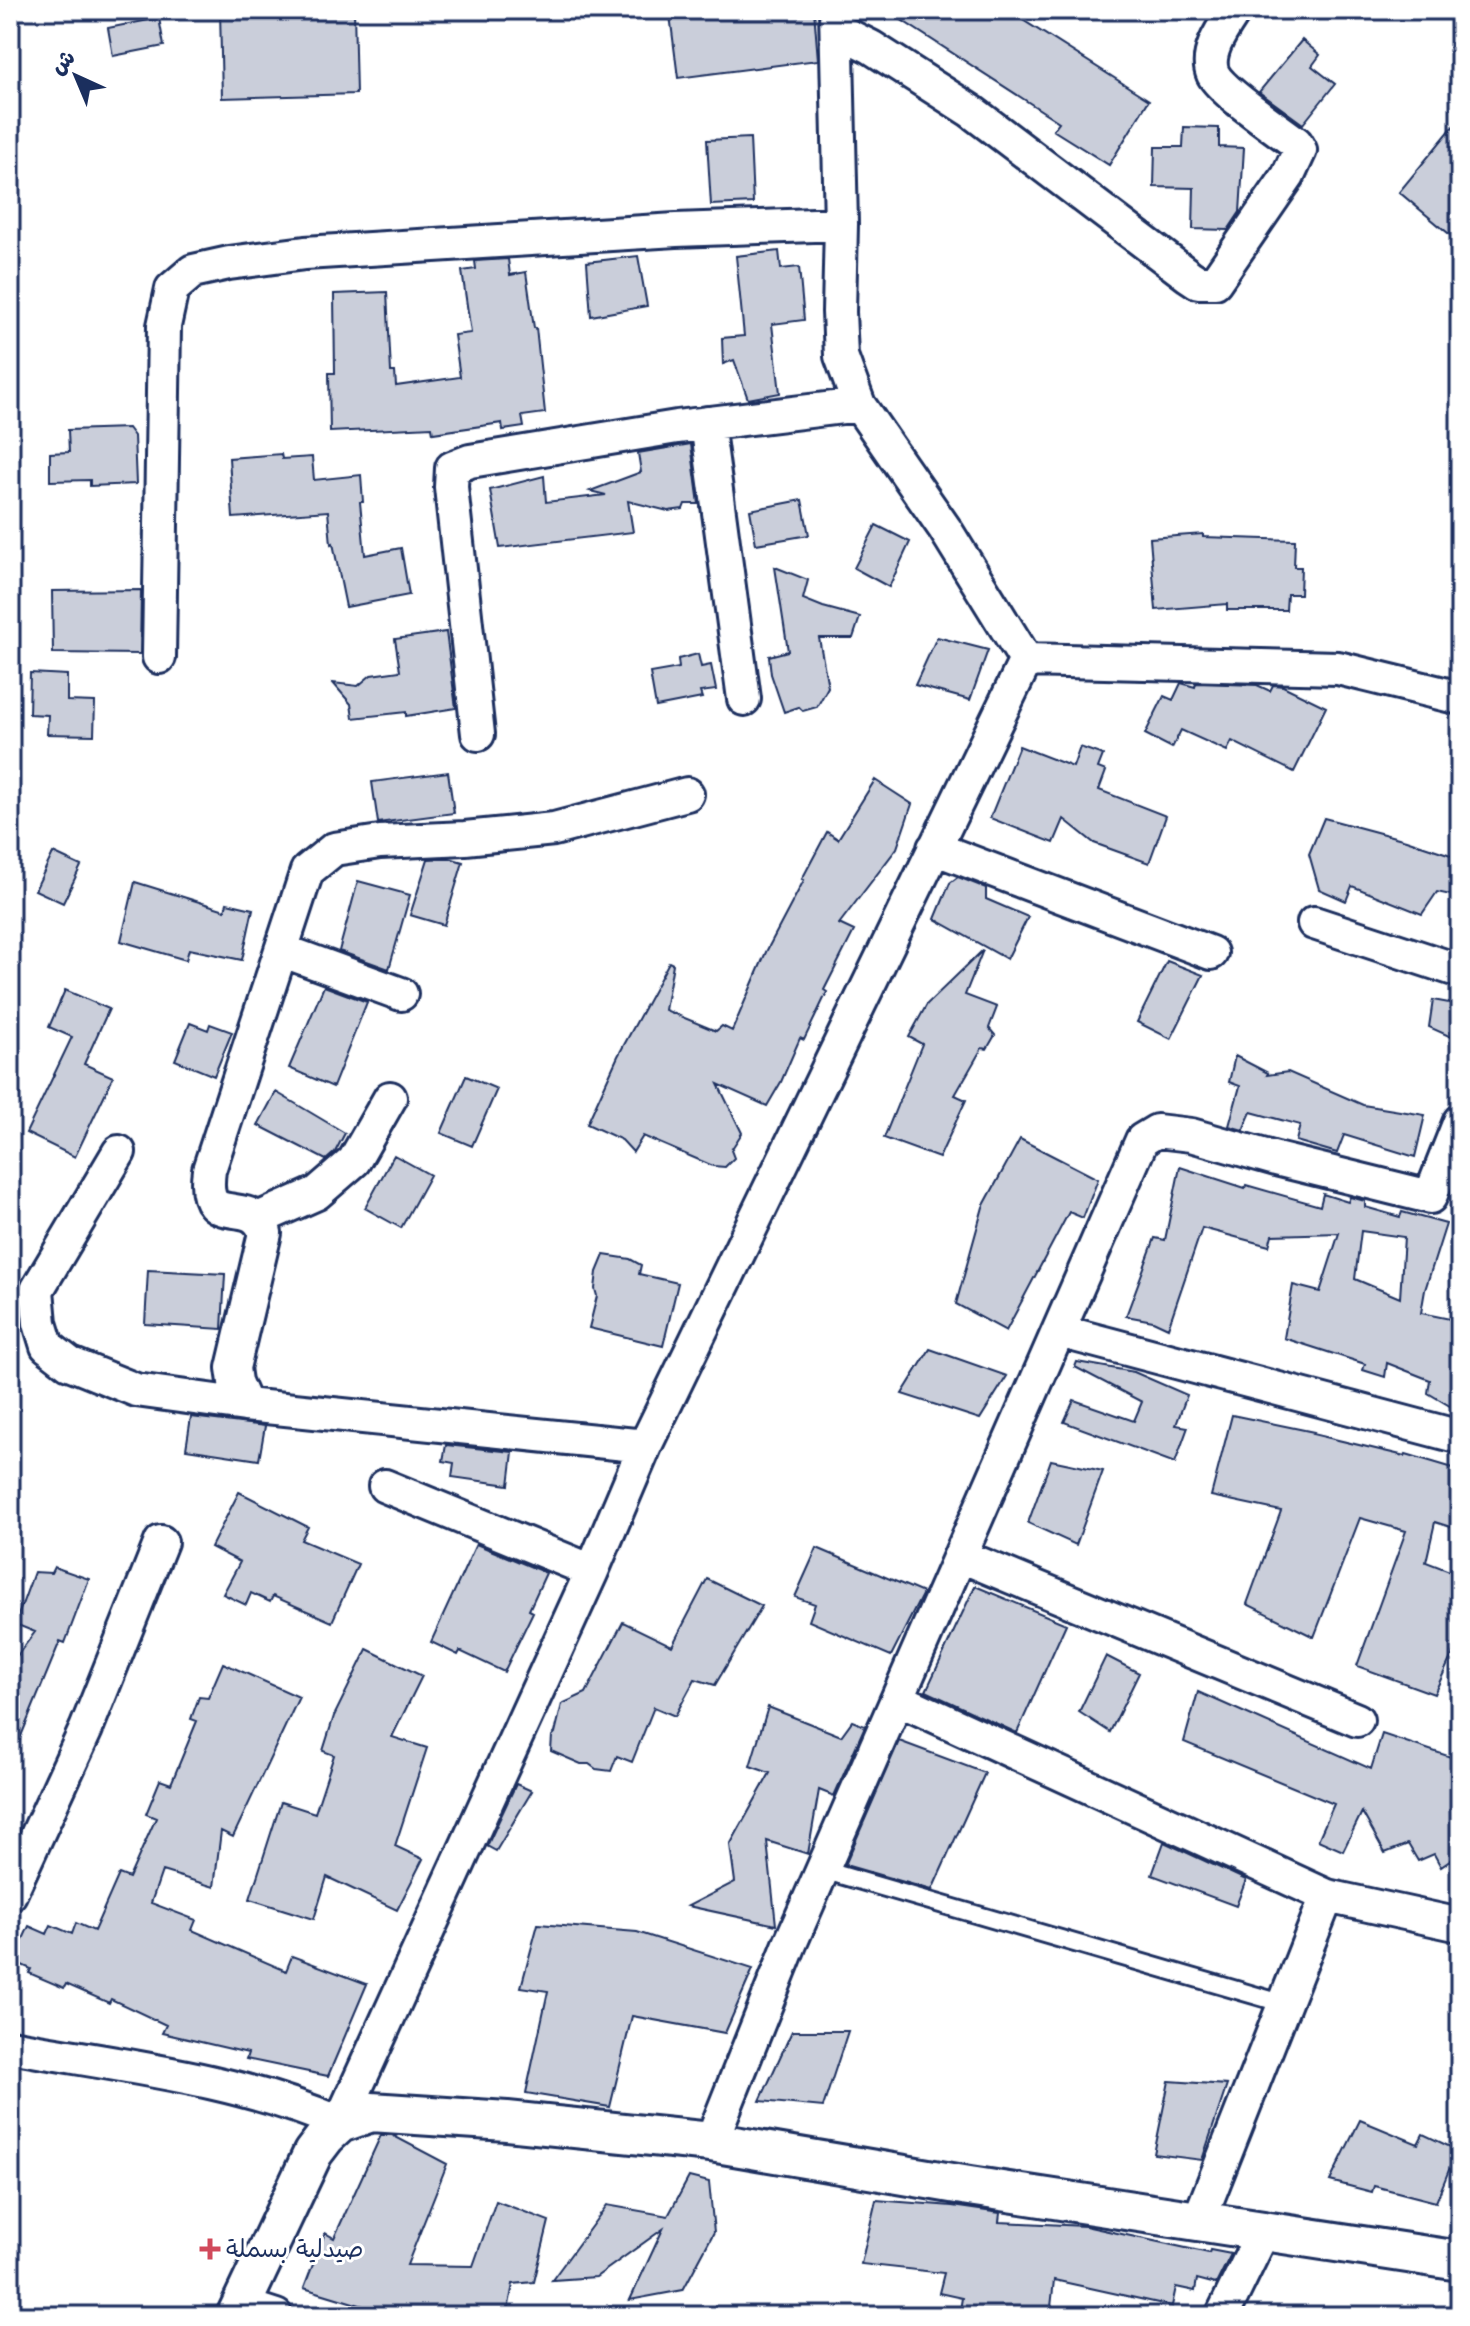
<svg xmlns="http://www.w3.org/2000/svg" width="1470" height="2326" font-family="'Comic Neue','Playpen Sans Arabic',sans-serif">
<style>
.building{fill:#caceda;stroke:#1b2f5e;stroke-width:2;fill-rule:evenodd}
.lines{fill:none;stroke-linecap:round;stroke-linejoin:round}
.service-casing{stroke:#1b2f5e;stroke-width:22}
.minor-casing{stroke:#1b2f5e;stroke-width:38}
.tertiary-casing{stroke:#1b2f5e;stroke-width:44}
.service{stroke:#fff;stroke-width:16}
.minor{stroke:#fff;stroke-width:32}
.tertiary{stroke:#fff;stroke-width:38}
.poi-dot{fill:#d1495b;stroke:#fff;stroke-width:3}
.labels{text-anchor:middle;stroke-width:6;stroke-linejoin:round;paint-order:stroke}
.poi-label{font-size:24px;fill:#1b2f5e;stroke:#fff;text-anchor:start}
</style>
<rect width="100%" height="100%" fill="#fff"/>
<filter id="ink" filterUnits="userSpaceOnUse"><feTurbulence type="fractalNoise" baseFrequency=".0125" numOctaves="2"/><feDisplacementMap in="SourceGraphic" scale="16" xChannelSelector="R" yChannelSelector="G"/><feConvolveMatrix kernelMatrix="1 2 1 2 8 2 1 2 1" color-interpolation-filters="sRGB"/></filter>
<g filter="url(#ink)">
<path class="building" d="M220,10H354L356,94L222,98Z
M706,10H814L818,60L678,78L670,15Z
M886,10H1007L1149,100L1109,165L1053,130L1059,122Z
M159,18L164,46L113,56L108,28Z
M1302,40L1320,55L1312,66L1335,84L1303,124L1259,92Z
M1460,118V243L1399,192Z
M1184,127L1219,128V147L1244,148L1240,212L1228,230L1193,229L1194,188L1154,187L1155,147H1183Z
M750,138L753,203L711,205L707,140Z
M779,251L781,269L799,267L804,320L772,324L780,393L748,399L734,360L723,364L722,338L744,336L736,256Z
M638,256L647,306L591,316L587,262Z
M508,259L510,275L526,272L534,328H536L545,413L522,416L524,427L503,430L502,423L433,433L432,427L330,432L329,373H335L334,294L387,292L391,372H395L396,386L460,377L454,335L471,333L462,271L476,269L475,261Z
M128,428L134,436L136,484L90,486V480L50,481V453L69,452L68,430Z
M691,444L699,504H685L683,509L668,511L628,501L633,532L500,548L490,490L544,476L546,502L606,495L590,491L641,472L638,453Z
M281,454L282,459L312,457L314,480L361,475L363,502H360L365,555L401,548L409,595L346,607L333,543L331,544L328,511L233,518L229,458Z
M802,500L809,535L756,544L750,510Z
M876,525L910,542L889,587L854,568Z
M1203,534V537L1295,540L1294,567H1301L1300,594H1287L1286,610H1227V604L1156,610L1150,538Z
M775,567L808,580L803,599L823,607L860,617L853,638H819L828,687L817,707L803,711L799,707L784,712L771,674L769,656L788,651Z
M141,590L140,654L53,653L52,591Z
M446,632L456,708L406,716V712L353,718L351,704L333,683L358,686L371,675L400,671L395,639Z
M937,637L988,650L970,700L915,685Z
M698,654L701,667L711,665L716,690L700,692L702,698L656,707L650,673L679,668L678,659Z
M30,673L67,675V701L95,702L94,735L47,734L48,715L29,714Z
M1181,683L1195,687L1196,683L1257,685L1270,691L1273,685L1283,686L1326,707L1294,772L1232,741L1227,751L1181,730L1172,748L1145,734L1164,696L1173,700Z
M1019,746L1073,767L1080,747L1103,755L1098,768L1106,771L1099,790L1166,816L1149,863L1094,843L1064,819L1054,843L990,818Z
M448,772L454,813L378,823L372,782Z
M875,780L912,804L897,848L839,924L854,931L824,990L827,992L804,1040L800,1038L781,1082L767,1106L718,1084L742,1133L731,1150L734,1158L725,1167L713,1166L643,1136L633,1152L622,1140L587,1124L618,1056L669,962L673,964L665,1010L716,1031L722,1026L732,1031L766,952L804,880L802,879L827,832L838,839Z
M1324,818L1406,840L1460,858V897L1437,892L1422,914L1352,886L1346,901L1319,889L1309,854Z
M53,853L81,866L63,903L35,890Z
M449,858L463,862L444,925L410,915L428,859Z
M958,877L986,888V899L1028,917L1007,959L935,919L950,883Z
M358,881L410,895L389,969L339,951Z
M135,882L225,910L227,903L253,909L242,960L189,949L186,960L121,941Z
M983,950L965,995L997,1007L989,1028L995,1035L987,1049L982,1048L955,1095L966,1100L939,1158L884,1138L922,1044L909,1037L927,1004Z
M1167,961L1203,975L1171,1039L1137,1022Z
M324,986L367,1002L333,1087L289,1068Z
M65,990L109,1009L84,1064L113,1077L75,1157L26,1133L72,1037L49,1027Z
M1433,1000L1460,1005V1041L1429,1027Z
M190,1023L208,1030L210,1024L232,1032L214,1076L175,1060Z
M1235,1056L1268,1073L1267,1075L1288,1072L1363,1105L1425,1115L1415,1157L1344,1135L1337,1153L1296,1141L1300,1125L1251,1112L1243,1130L1229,1126L1240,1086L1229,1082Z
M466,1076L497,1089L472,1146L441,1133Z
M276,1092L345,1133L335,1152L326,1160L258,1125Z
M1020,1139L1098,1179L1083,1218L1069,1212L1006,1331L956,1304L983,1207Z
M394,1155L430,1175L401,1228L365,1208Z
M1180,1167L1245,1188L1246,1185L1320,1206L1323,1194L1348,1202L1350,1197L1365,1201V1207L1400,1217L1402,1212L1446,1224L1425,1290L1421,1313L1460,1321V1412L1428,1393L1430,1380L1387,1363L1385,1377L1363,1370L1365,1364L1284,1338L1293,1285L1320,1292L1339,1233L1272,1235L1269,1246L1202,1228L1168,1328L1153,1321L1126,1316L1155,1238L1165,1240ZM1361,1231L1404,1237L1400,1298L1355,1279Z
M604,1255L630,1259L641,1265L639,1274L678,1283L663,1346L589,1328L597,1296L595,1289L597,1272Z
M148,1270L225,1274L222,1329L145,1324Z
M930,1349L1007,1376L980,1419L902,1394Z
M1077,1362L1134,1372L1187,1395L1176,1425L1188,1427L1175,1463L1064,1422L1074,1400L1134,1421L1142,1402L1075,1367Z
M1232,1415L1314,1432L1313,1434L1405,1456L1406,1454L1460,1470V1530L1435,1522L1426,1562L1460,1575V1638L1434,1694L1357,1666L1406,1531L1360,1518L1314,1637L1247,1604L1281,1511L1211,1496Z
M191,1417L265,1426L259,1460L186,1449Z
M446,1445L513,1452L509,1485L452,1477L454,1463L443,1461Z
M1051,1460L1103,1471L1076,1545L1028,1523Z
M239,1492L308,1527L301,1540L358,1564L332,1622L273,1596L270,1602L251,1593L246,1605L223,1594L240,1562L211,1547Z
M476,1544L546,1573L529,1610L533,1612L504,1672L460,1651L458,1655L431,1642Z
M817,1548L923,1593L891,1656L809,1621L815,1604L795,1597Z
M54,1567L89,1579L65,1643L60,1641L10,1763V1665L35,1632L15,1624L34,1572L51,1573Z
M707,1579L762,1606L715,1685L695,1679L675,1716L654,1707L632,1762L617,1756L611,1771L596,1769L589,1764H581L551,1751L552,1736L555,1733L562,1704L586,1693L623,1622L672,1646Z
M975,1586L1066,1624L1017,1733L926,1691Z
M367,1649L422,1676L392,1737L427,1748L395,1846L423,1859L397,1910L327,1877L314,1919L250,1899L281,1802L315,1813L334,1755L323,1751L334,1716Z
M1106,1656L1139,1673L1110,1732L1079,1712Z
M223,1663L299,1697L233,1837L221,1831L214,1887L162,1871L151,1903L196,1920L192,1930L286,1971L292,1956L367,1984L328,2076L246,2059L248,2053L162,2033L166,2025L111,1999L109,2003L66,1984L64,1988L29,1973L31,1969L13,1961L29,1926L47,1934L51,1925L72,1934L76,1923L94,1931L119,1874L129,1878L156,1818L146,1814L160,1780L171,1784L197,1721L191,1719L199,1697L208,1698Z
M1198,1692L1371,1769L1382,1734L1457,1759L1460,1765V1854L1441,1867L1434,1854L1418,1861L1408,1844L1385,1853L1362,1812L1343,1851L1318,1840L1334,1804L1184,1742Z
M768,1707L841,1736L852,1721L865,1726L834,1796L819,1790L808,1854L767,1841L776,1925L688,1906L735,1882L730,1845L770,1773L750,1766Z
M899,1741L985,1773L932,1890L845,1865Z
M516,1784L532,1791L496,1851L487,1846Z
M1164,1842L1246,1880L1236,1906L1152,1875Z
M538,1924L637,1932L753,1969L725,2033L632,2016L610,2107L526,2093L548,1991L521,1987Z
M792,2031H848L823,2107L760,2101Z
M1169,2081L1227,2085L1202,2160L1154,2154Z
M1360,2120L1418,2144L1423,2134L1457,2150L1436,2202L1374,2186L1372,2192L1330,2181Z
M381,2135H392L447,2164L407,2265L473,2266L496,2201L549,2221L534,2282L513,2284L507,2316H396L304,2288L325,2233L334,2238Z
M689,2177L709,2182L714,2232L683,2290L630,2300L663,2229L596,2277L552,2280L607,2205L668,2216Z
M876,2200L952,2206L1000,2213L999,2222L1085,2226L1209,2253L1210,2250L1231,2254L1216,2284L1197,2279L1195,2291L1176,2287L1172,2306L1054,2280L1050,2316H959L962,2298L939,2293L944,2273L861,2264Z"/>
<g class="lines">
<defs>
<path id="service" d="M823,1870L1285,2004"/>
<path id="minor" d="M836,10L841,224L839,312L841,356L859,405L945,529L1026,660L1338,668L1460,698
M837,30L871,47L971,111L1189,276L1198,282H1215L1288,176L1300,150L1296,143C1278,129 1222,92 1213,74C1204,53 1224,27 1235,10
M707,423L744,699
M159,657L164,326L172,289L193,271L229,263L305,253L676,230L841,224
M478,734L451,487L452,468L470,461L677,427L859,405
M934,848L1211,953
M1314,923L1460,971
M281,950L401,994
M119,1152L37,1290L40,1323L47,1346L69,1363L136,1390L245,1405
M258,1219L317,1193L354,1161L390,1098
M1059,1331L1460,1437
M645,1446L245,1405L235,1382L233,1368L265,1233C252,1190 200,1236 209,1170L307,871L334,849L380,842L465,838L554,829L687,794
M385,1486L592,1571
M961,1556L1357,1720
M898,1699L1327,1896L1199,2220
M10,1894L86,1729L161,1542
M1327,1896L1460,1925
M10,2046C120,2066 236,2078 340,2123L592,1571L645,1446L1026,660
M711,2142L790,1944L1142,1140L1157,1131L1191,1135L1276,1159L1430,1197L1460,1121
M242,2305L276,2316
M1222,2316L1264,2230"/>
<path id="tertiary" d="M236,2316L313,2153L326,2136L340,2123L371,2112L507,2121L711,2142L969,2186L1460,2261"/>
</defs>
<use href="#service" class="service-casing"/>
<use href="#minor" class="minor-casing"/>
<use href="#tertiary" class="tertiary-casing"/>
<use href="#service" class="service"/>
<use href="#minor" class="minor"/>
<use href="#tertiary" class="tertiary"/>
</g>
</g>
<path class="poi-dot" d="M206 2237h8v8h8v8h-8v8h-8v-8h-8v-8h8z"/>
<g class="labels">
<g class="poi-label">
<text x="226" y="2257">صيدلية بسملة</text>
</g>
</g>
<rect width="1470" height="2326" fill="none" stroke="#fff" stroke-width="40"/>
<rect x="20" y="20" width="1430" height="2286" fill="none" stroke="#1b2f5e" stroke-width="3" filter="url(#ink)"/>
<g transform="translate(76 76) rotate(316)" stroke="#ffffff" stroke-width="6" paint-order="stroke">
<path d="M0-6L14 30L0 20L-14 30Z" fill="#1b2f5e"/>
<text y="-12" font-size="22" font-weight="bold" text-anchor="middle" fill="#1b2f5e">ش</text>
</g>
</svg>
